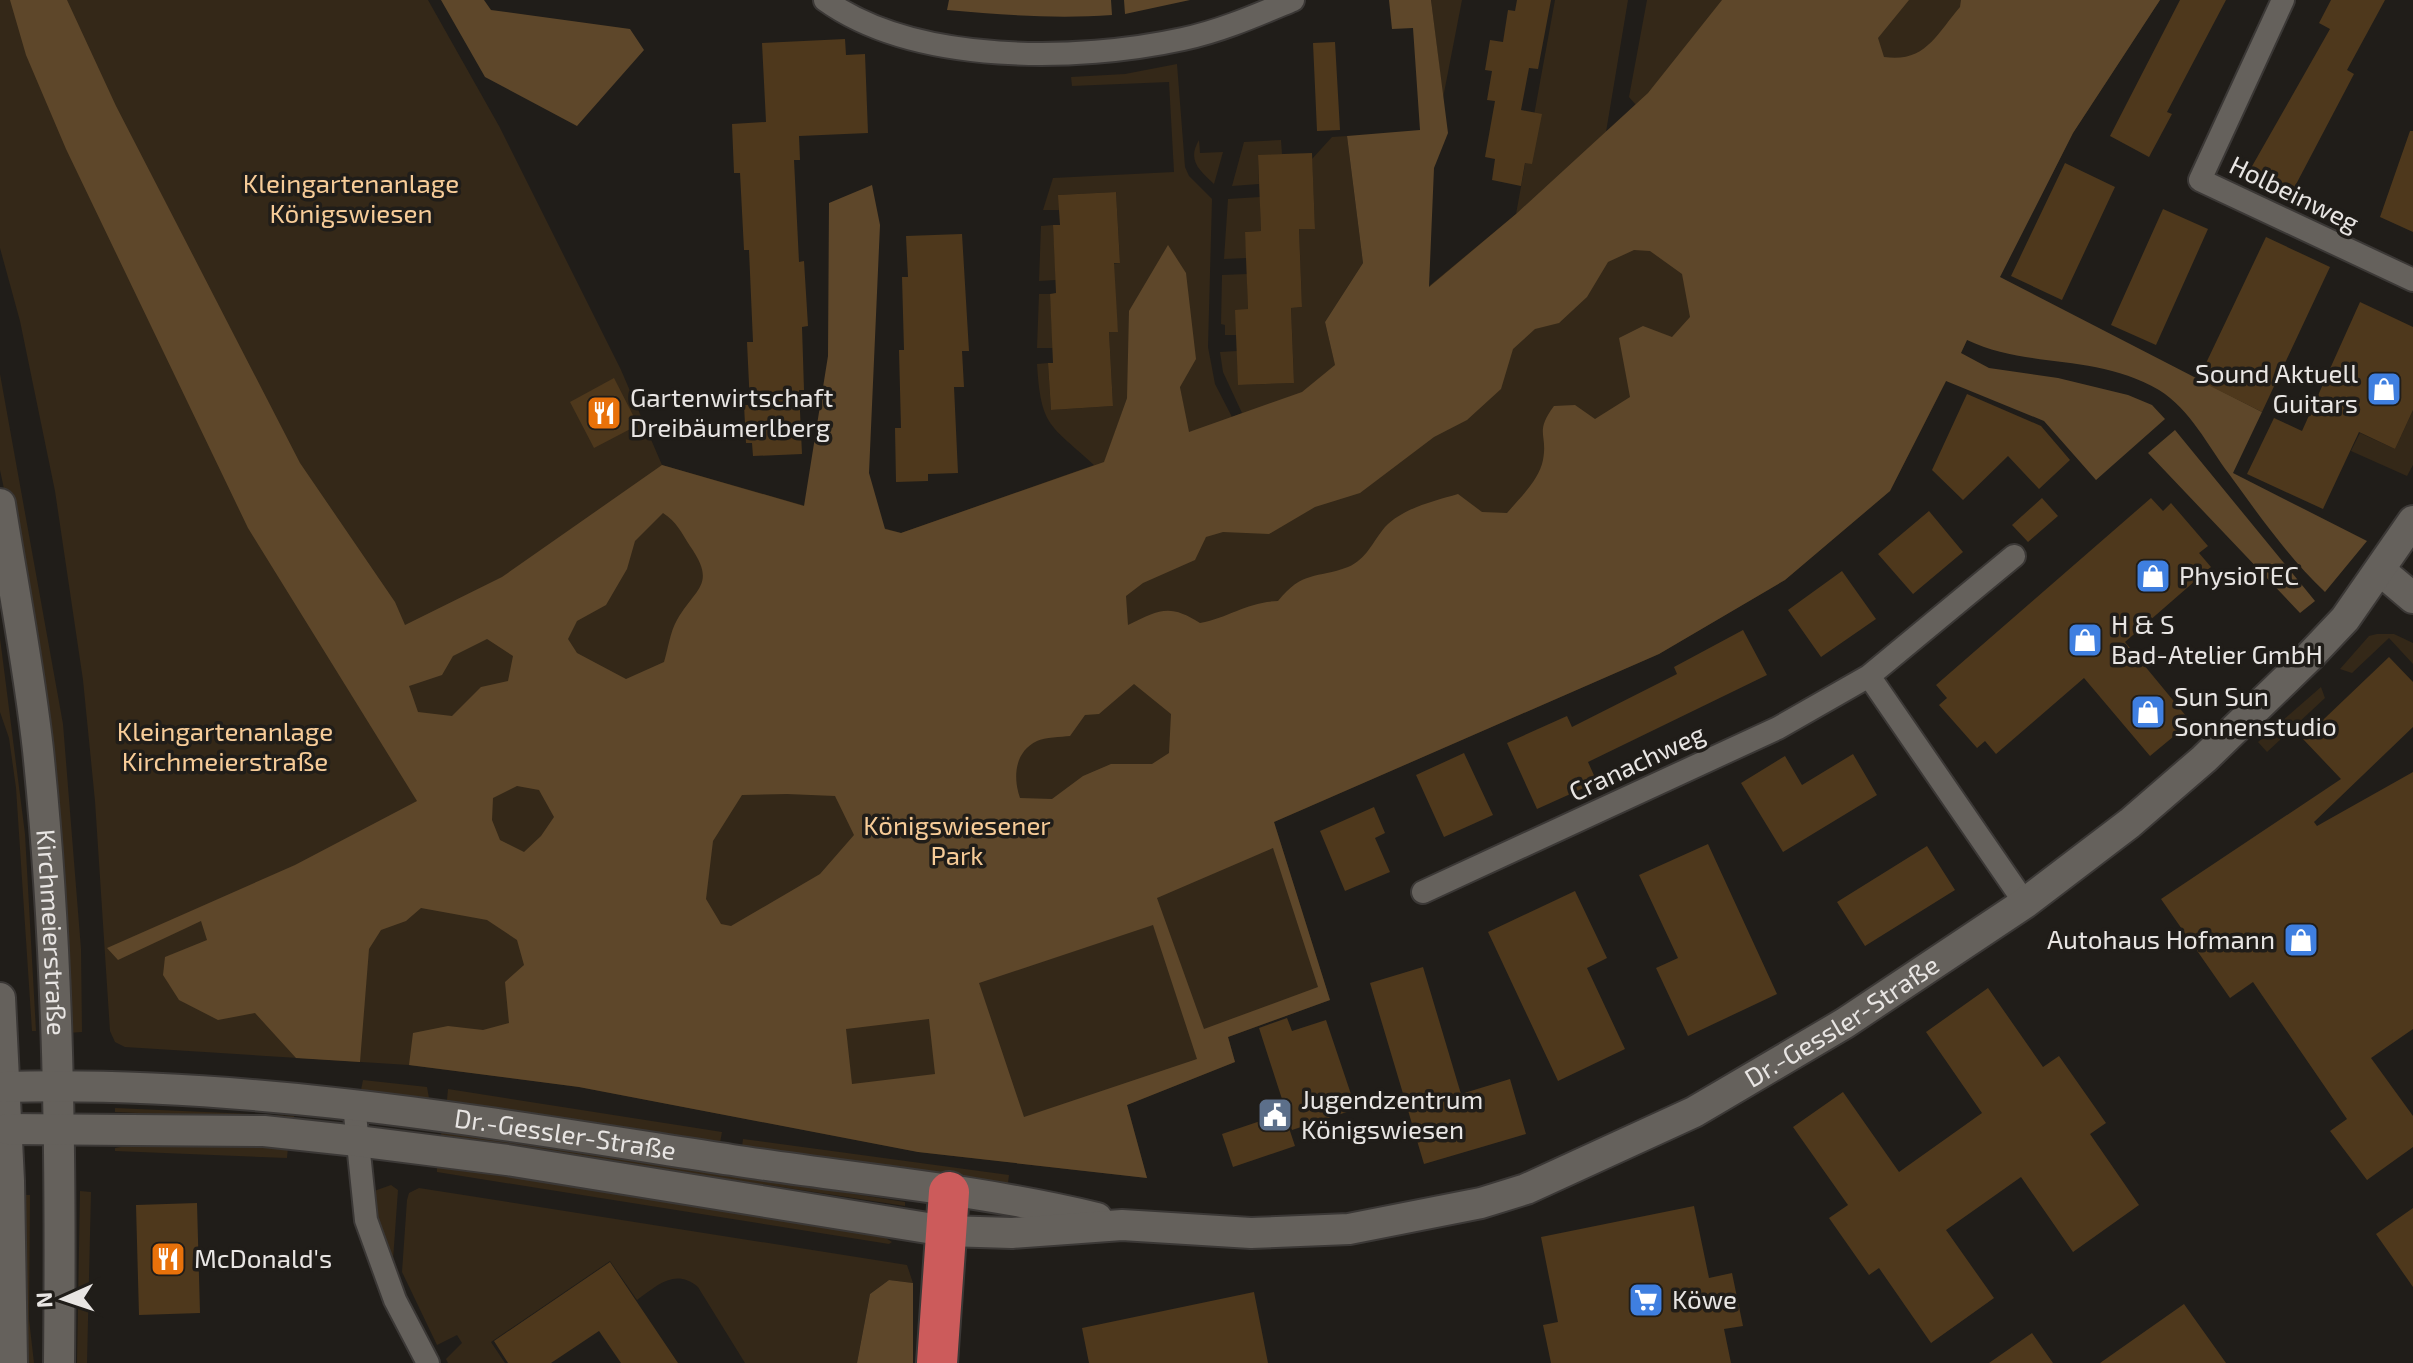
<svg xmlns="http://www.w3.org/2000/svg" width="2413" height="1363" font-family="'Exo 2',sans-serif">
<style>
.green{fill:#342818;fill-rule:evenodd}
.forest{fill:#5e472a;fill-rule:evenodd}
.building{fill:#4e381c}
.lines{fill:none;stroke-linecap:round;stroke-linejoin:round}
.street-casing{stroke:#3b3836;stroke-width:26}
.secondary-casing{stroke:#3b3836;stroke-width:34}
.highway-casing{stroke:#3b3836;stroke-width:44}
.street{stroke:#65615c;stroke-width:22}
.secondary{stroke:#65615c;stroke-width:30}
.highway{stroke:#cc5b5b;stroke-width:40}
.labels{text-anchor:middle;stroke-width:7;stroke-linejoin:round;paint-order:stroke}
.park-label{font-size:26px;fill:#f7cc98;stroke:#201d19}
.street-label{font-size:26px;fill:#e8e5e3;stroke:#201d19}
.poi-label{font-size:26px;fill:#e8e5e3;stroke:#201d19;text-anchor:start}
</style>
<rect width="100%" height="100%" fill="#201d19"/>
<path class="green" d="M0,0H428L499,126L621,370L662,465L901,533L1094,465C1050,424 1041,428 1037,364L1048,363L1051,410L1113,406L1109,332L1118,331L1110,264L1120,263L1116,192L1059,195V210H1043L1053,178L1174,172L1169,82L1072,86L1071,77L1125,74L1177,64L1185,167L1189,176L1212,199L1208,347L1215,384L1232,417L1242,413L1223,372L1220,352L1237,351L1239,385L1294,383L1291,308L1302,307L1299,229L1315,228L1312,159L1332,137L1347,136L1363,263L1325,322L1335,364L1516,214L1555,0H1628L1606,132L1636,105L1629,97L1647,0H2160L2073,133L1890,491L1785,580L1659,654L1274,822L1330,1000L1228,1037L1235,1062L1127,1105L1147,1178L918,1152L579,1087L409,1065L125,1047L115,1042L110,1031L95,801L83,680L55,491L20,321L0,248ZM1180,387L1188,432L1105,461L1127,398Z
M1431,0H1462L1443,98Z
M1199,140L1200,153L1223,152L1214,184C1199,170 1187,160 1199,140Z
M1281,140L1282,154L1258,156L1259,184L1232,186L1244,142Z
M1260,197L1261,231L1245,232L1247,258L1224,259L1228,199Z
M1053,225L1056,280L1039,281L1041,226Z
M1247,274L1248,309L1236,335H1225V325L1221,324L1222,275Z
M1039,294H1050L1053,348H1037Z
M0,374L63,724L81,949L82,1032L67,1033L11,522L0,470Z
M2413,410V465L2407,476L2351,451L2360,433L2395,449Z
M2377,634H2394L2413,643V664L2389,638L2352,673L2340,669L2369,636Z
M0,638L25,834L36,1031H32L16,788L9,738L0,712Z
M2321,687L2325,698L2267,752L2258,742Z
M363,1080L427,1087L429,1098L361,1090Z
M448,1089L722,1132L720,1143L447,1100Z
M115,1108L294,1116V1120L115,1112Z
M442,1129L905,1202V1206L441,1135Z
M743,1139L1009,1175L1008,1183L742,1147Z
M149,1142L288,1147L287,1158L115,1151V1148Z
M437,1163L878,1233L892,1242L889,1244L437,1172Z
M391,1185L398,1190L393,1260L373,1204L374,1191Z
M419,1188L907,1265L913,1283L889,1280L870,1294L857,1363H745L698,1287C675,1268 658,1285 637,1300L610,1261L491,1342L505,1363H448L446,1359L462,1343L457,1335L437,1345L402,1272L407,1200L409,1193Z
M80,1191L91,1192L87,1363H77Z
M26,1195H30L29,1319L34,1363H24Z"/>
<path class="forest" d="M10,0H67L116,106L300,463L395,602L405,625L502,577L662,465L804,506L828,356L829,203L872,185L880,225L869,473L885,529L901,533L1104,462L1127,398L1129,311L1168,245L1186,273L1196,359L1180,387L1189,432L1302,392L1335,365L1325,322L1363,263L1347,136L1420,130L1413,28L1392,29L1389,0H1431L1448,133L1434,168L1429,287L1516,214L1648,93L1722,0H1909L1878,38L1884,57C1925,63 1936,35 1960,7L1961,0H2160L2073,133L2000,277L2262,412L2233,473L2367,541L2325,592C2289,558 2258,514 2229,474C2208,446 2190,409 2159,390C2097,353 2028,369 1967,340L1961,353L1989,368L2058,378L2128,395L2152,405L2165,419L2096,480L2044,421L1946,381L1890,491L1785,580L1659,654L1274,822L1330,1000L1228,1037L1235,1062L1127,1105L1147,1178L918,1152L579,1087L409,1065L413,1033L448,1026L483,1030L509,1023L505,982L524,965L517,940L487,920L421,908L406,921L381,930L369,949L360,1062L296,1058L255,1013L218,1020L179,1000L163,975L165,957L207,940L201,921L118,960L107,948L295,865L417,801L248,528L66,149L26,55ZM1634,250L1650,251L1682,274L1690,317L1672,337L1643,326L1619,338L1630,397L1595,419L1575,405L1554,406C1534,433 1548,433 1543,460C1539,480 1520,498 1507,513L1482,512L1458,494C1434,501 1403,508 1385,527C1373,541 1367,559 1348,567C1316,579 1303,570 1278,601C1247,602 1230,617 1200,623C1169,603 1159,610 1128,625L1126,596L1143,583L1195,560L1206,537L1223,532L1269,534L1315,507L1360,493L1434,437L1467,420L1501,389L1513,349L1535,329L1559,323L1587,297L1608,262ZM663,513C677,522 681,532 690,546C717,585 696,587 677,620C670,632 668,649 664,662L626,679L577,653L568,639L577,621L606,605L627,569L635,541ZM487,639L513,656L508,681L481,687L452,716L418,712L409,686L442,675L453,656ZM1134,684L1171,714L1169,753L1152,764H1111L1083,776L1052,799L1020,798C1013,778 1014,752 1037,741C1045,737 1061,737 1070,736L1085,715L1099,714ZM517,786L539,790L554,817L541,836L524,852L500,840L492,820L493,798ZM787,794L835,796L854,835L820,874L731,926L721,924L706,899L713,841L742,795ZM1273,848L1318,987L1204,1029L1157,898ZM1153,925L1197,1059L1024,1117L979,983ZM929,1019L935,1074L852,1084L846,1029Z
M441,0H484L491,10L630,29L644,50L577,126L485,77Z
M949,0H1111L1112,15C1056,19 1003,15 947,10Z
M1124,0H1190L1125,14Z
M2175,430L2315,601L2300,613L2148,453Z
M889,1280L913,1283V1363H857L870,1294Z"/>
<path class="building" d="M1517,0H1551L1538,69L1529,68L1521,110L1542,114L1532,164L1525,163L1521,186L1492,180L1495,159L1485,157L1495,101L1487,100L1492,71L1485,70L1490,40L1503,42L1508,10L1515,11Z
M2180,0H2226L2167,112L2172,114L2149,157L2110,136Z
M2331,0H2385L2347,70L2354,74L2293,190L2251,168L2330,29L2319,23Z
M845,39L846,55L865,54L868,133L799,136L800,160H794L799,262L804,261L808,326L802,327L804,390H799L802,454L753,456L752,443H746L744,405H750L747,342H753L749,250H744L740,173H734L732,124L766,122L762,43Z
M1335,42L1340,130L1317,131L1313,43Z
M2410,131H2413V232L2380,217Z
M1312,153L1315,229H1299L1302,307L1291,308L1294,383L1238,385L1235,310L1248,309L1245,232L1261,231L1258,155Z
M2065,163L2115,187L2062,300L2011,276Z
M1116,192L1120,263H1114L1118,332H1109L1113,406L1051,410L1048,363H1053L1050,294L1056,293L1053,225H1060L1058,195Z
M2163,209L2208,229L2156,345L2111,325Z
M962,234L969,351H962L964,387H954L958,473L928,474V481L896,482L895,428H901L899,350H904L902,277H908L906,236Z
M2266,237L2330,267L2262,412L2198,380Z
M2360,302L2413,327V410L2395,449L2359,432L2323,509L2247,474L2274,418L2302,431Z
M614,378L638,425L594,448L570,402Z
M1967,394L2041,426L2070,460L2039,489L2008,456L1963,500L1932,470Z
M2042,498L2058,516L2028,542L2012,525Z
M2151,498L2163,511L2171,503L2208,546L2199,553L2211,567L2125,642L2191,722L2150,756L2084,678L1996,754L1985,741L1977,748L1939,705L1947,698L1936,685Z
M1929,511L1963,552L1913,594L1878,554Z
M1842,571L1876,619L1821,657L1788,610Z
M1743,630L1767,675L1588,762L1597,782L1537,809L1507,743L1567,716L1572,727L1677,674L1674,667Z
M2389,657L2413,682V727L2314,822L2317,826L2413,772V1029L2371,1058L2413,1116V1147L2367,1180L2330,1131L2347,1119L2253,982L2230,998L2161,899L2341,779L2303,739Z
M1464,753L1493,815L1444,837L1416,775Z
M1853,754L1877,795L1783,852L1741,783L1785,756L1802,785Z
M1374,807L1385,833L1375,838L1390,872L1345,891L1320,831Z
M1708,844L1777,994L1688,1036L1656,968L1678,958L1639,875Z
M1927,846L1955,890L1865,946L1837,902Z
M1575,891L1607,958L1587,968L1625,1049L1558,1081L1488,932Z
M1423,967L1461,1094L1510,1079L1526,1134L1424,1164L1370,983Z
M1988,988L2043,1067L2059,1056L2106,1123L2090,1134L2139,1205L2073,1252L2021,1177L1946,1230L1994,1298L1931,1343L1879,1268L1869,1275L1829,1218L1848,1205L1793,1127L1843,1092L1899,1172L1982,1113L1926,1032Z
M1287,1018L1292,1031L1326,1020L1356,1109L1292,1130L1259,1028Z
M1284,1113L1295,1146L1233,1167L1222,1134Z
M197,1203L200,1313L139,1315L136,1205Z
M1694,1206L1709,1278L1732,1273L1743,1326L1724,1329L1731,1363H1551L1543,1325L1558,1322L1541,1237Z
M2413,1208V1287L2376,1234Z
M610,1262L678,1363H621L599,1331L551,1363H508L494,1341Z
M1254,1292L1268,1363H1089L1082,1328Z
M2184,1304L2226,1363H2100Z
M2032,1333L2053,1363H1989Z"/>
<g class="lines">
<defs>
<path id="street" d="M825,0C916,65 1078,62 1183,39C1221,31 1257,15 1293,0
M2283,0L2200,180L2413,280
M1869,676L2025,903
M1423,892L1778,728L1869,676L2014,556
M354,1105L366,1220L395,1300L428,1363"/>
<g id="secondary">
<path id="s1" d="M0,504C13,586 29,668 38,750C59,954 61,1158 59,1363"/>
<path d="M2381,571L2413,598"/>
<path d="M0,998L9,1181L12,1363"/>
<path id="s2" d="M4,1087C249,1080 491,1123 732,1160C854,1179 978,1189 1097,1218"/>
<path id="s3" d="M7,1129L264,1131L357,1141L507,1160L946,1231L1012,1233L1122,1225L1251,1233L1349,1229L1481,1203L1526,1189L1694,1112L1845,1023L2025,903L2130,823L2204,759L2310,656L2345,619L2413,521"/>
</g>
<path id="highway" d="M937,1363L949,1192"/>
</defs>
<use href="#street" class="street-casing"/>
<use href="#secondary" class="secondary-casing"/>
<use href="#highway" class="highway-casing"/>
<use href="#street" class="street"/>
<use href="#secondary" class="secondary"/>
<use href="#highway" class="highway"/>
</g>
<defs>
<symbol id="shop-square" viewBox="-11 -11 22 22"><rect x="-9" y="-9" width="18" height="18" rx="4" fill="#3f7fe0" stroke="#201d19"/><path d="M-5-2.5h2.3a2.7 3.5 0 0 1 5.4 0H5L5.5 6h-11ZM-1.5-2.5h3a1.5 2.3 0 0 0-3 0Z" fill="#fff"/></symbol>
<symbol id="restaurant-square" viewBox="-11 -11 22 22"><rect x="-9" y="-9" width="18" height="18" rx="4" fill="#e8710a" stroke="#201d19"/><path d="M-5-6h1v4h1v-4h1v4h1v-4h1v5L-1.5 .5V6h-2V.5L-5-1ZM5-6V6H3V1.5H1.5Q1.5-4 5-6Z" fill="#fff"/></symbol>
<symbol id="civic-square" viewBox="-11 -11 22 22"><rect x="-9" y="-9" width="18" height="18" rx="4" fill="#5c6f8a" stroke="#201d19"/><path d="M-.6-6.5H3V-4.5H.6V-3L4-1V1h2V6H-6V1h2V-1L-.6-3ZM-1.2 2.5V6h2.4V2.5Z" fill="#fff"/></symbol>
<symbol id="supermarket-square" viewBox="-11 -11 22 22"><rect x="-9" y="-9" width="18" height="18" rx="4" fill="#3f7fe0" stroke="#201d19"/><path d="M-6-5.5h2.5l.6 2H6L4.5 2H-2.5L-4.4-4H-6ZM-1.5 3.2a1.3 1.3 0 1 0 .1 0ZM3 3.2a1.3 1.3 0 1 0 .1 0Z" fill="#fff"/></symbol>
</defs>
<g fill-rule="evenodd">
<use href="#shop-square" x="2364" y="369" width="40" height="40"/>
<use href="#restaurant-square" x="584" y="393" width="40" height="40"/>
<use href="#shop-square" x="2133" y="556" width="40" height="40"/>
<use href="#shop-square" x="2065" y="620" width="40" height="40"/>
<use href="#shop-square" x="2128" y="692" width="40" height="40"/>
<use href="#shop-square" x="2281" y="920" width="40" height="40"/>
<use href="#civic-square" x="1255" y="1095" width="40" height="40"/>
<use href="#restaurant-square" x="148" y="1239" width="40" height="40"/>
<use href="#supermarket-square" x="1626" y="1280" width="40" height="40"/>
</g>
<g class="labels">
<g class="park-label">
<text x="351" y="193">Kleingartenanlage<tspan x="351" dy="30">Königswiesen</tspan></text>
<text x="225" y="741">Kleingartenanlage<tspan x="225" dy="30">Kirchmeierstraße</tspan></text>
<text x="957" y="835">Königswiesener<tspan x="957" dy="30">Park</tspan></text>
</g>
<g class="street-label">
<text transform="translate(2294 194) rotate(26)" y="9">Holbeinweg</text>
<text transform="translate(1637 763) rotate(-25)" y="9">Cranachweg</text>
<text dy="9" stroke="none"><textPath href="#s1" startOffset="432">Kirchmeierstraße</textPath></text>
<text dy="9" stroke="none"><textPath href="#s3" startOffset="1890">Dr.-Gessler-Straße</textPath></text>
<text dy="9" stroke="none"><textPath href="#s2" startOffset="564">Dr.-Gessler-Straße</textPath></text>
</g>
<g class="poi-label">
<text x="2358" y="383" text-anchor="end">Sound Aktuell<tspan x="2358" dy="30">Guitars</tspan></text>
<text x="630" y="407">Gartenwirtschaft<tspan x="630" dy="30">Dreibäumerlberg</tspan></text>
<text x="2179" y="585">PhysioTEC</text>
<text x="2111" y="634">H &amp; S<tspan x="2111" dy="30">Bad-Atelier GmbH</tspan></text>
<text x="2174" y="706">Sun Sun<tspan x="2174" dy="30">Sonnenstudio</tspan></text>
<text x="2275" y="949" text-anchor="end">Autohaus Hofmann</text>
<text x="1301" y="1109">Jugendzentrum<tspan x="1301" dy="30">Königswiesen</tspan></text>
<text x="194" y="1268">McDonald's</text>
<text x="1672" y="1309">Köwe</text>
</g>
</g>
<g transform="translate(64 1299) rotate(267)" stroke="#201d19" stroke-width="6" paint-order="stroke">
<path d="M0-6L14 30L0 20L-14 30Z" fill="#e8e5e3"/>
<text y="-12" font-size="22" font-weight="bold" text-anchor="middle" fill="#e8e5e3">N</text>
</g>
</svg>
